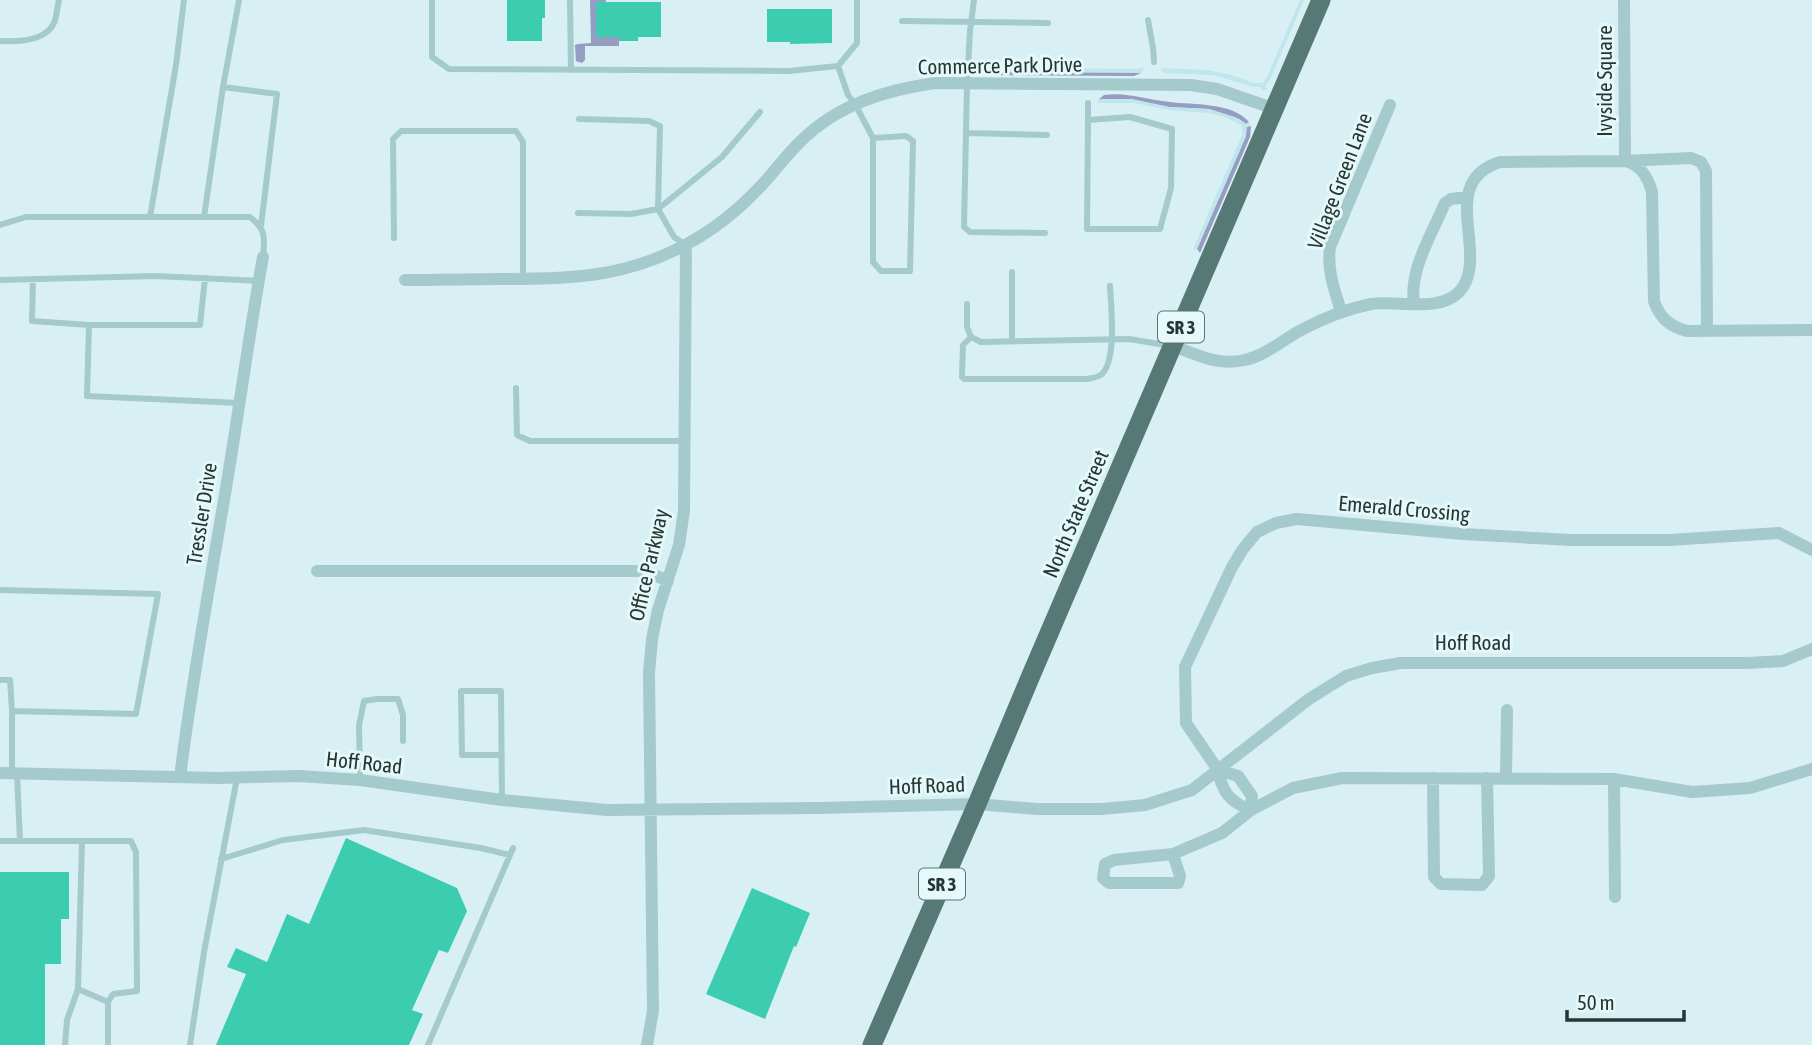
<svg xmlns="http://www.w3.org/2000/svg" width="1812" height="1045" font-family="'Asap Condensed',sans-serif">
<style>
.green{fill:#979cc2}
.plaza{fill:#bee6ec}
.building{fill:#3ccdb1}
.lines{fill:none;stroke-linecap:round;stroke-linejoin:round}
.lane{stroke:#a4cacb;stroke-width:6}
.street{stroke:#a4cacb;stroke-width:12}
.primary{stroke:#567975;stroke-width:19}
.labels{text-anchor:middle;stroke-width:6;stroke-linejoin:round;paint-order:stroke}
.shield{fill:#e5f8fa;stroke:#5f706f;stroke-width:2}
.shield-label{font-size:19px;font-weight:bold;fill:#263634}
.street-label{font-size:21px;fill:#263634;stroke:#e5f8fa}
</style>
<rect width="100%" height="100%" fill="#d8f0f3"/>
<path class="green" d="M590,0H606V2H596V37H619V46H585V60L582,63L576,61L575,45L578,44L591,43Z
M987,71L1134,72L1141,73L1134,76L988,75L980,72Z
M1104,95C1127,92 1147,100 1170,102C1193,105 1232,102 1249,122L1246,124L1239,119L1209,109L1169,107L1131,99H1099Z
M1251,126L1250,137L1200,253L1197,249L1246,136V127Z"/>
<path class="plaza" d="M1300,0H1304L1270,80L1265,86L1267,89L1262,91L1261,87H1254L1213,75L1164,73L1162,71L1161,68L1206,70L1232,75L1253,83H1263L1267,77Z
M976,67L1134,69L1145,68L1141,73L980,72Z
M1099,99H1131L1169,107L1209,109L1235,117L1246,124L1249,122L1251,126L1247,127L1246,136L1197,249H1193L1243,133L1241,125L1225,117L1208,113L1169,110L1134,103H1097Z"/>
<path class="building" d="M507,0H545V18H542V41H507Z
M596,2H661V37H638V41H619V37H596Z
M767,9H832V43L790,44V42H767Z
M346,838L457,888L467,911L448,953L439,950L412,1010L423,1014L409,1045H216L246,974L227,967L236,948L267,962L287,914L309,924Z
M0,872H69V919H61V964H45V1045H0Z
M752,888L810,913L796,947L794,946L765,1019L706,994Z"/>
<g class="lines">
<path class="lane" d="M432,0V57L449,69L789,71L838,66L848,95L855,104L873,138V262L881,271H910L913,141L906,136L873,138
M570,0L571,70
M974,0L970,31L967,84L964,227L970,232L1045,233
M1148,20L1153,48L1154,62
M902,21L1048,23
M0,41C17,42 45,42 54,23C57,17 57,7 59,0
M838,66L857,43V0
M223,87L239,0
M579,119L649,121L660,126L658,209
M1088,120L1130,117L1172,129L1171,188L1160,229H1087L1088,120V103
M966,133L1047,135
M658,209L722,157L760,112
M578,213L631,214L658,209L674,237L684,244
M150,217L176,65L184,0
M204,217L223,87L277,94L261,226
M0,225L26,217H250C266,230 265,236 263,257
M394,238L393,139L401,131H516L523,142V279
M1012,272V341
M33,279L32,321L89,325L87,396L239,403
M0,280L156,276L259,281
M967,304V327L971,337L981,342L1129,339L1171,346
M89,325H200L205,278
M971,337L963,345L962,377L964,379H1086C1091,378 1097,378 1102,374C1117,359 1111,307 1110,286
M516,388L517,435L530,441H685
M0,590L158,594L136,714L12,711V773
M0,680H10L12,711
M502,755H462L461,691H501L502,800
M17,773L20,841
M360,780L359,725L364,701L377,699H398L403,715V741
M0,841H131L136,852L137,991L113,994L108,1002V1045
M221,859L283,840L364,830L481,848L510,855
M78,989L108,1002
M65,1045L67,1020L78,989L82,841
M190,1045L204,952L237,778
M428,1045L513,848"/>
<path class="street" d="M1624,0L1625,161L1691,158L1701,162L1706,171L1707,330
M405,280C437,280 469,279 501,279C569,279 625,278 687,244C713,230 737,211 758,189C773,174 785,156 801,141C837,105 885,90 935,83L1191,85L1217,89L1275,109
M1414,303C1409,270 1432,234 1445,203L1451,199L1468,197
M1341,311C1334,289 1327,270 1330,247L1390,105
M1173,346C1198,355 1218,366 1245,360C1266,355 1283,340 1301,330C1324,318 1346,309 1371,304C1397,300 1439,313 1459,292C1492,257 1435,182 1500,162L1625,161C1641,165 1648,177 1652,192L1654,301C1660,318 1669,326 1687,331L1812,330
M317,571H645L668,581
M1218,770L1186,723L1185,667L1232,567L1243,549L1257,532L1276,523L1297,519L1463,534L1571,540H1669L1779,533L1812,550
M1218,770L1238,776L1252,796L1251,810C1230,802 1222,792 1218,770Z
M0,773L218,778L299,776L360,780L502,800L607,810L819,808L977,804L1037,809H1102L1145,805L1192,790L1309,699L1346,676L1372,668L1401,663H1747L1783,661L1812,649
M180,777C192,680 210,584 226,488C239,411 249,334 263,257
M1433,778L1434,877L1441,884L1482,885L1489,876L1487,778
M1506,778L1507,710
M1614,779L1615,897
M1173,854L1180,876L1178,883H1109L1103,878L1105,864L1114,860L1173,854L1222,833L1251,810L1293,788L1342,778L1614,779L1692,792L1750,788L1812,769
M647,1045L653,1011L649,673L652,639L658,610L679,545L684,511L686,245"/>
<path class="primary" d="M872,1045L977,804L1032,673L1321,0"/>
</g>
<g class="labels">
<g class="shield">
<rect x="1158" y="311.5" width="46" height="31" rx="5"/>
<rect x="919" y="868.5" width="46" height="31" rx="5"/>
</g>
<g class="shield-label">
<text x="1181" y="334">SR 3</text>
<text x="942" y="891">SR 3</text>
</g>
<g class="street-label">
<text transform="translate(1000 66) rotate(-1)" y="7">Commerce Park Drive</text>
<text transform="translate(1605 81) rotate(-90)" y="7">Ivyside Square</text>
<text transform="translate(1340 181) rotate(-69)" y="7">Village Green Lane</text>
<text transform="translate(1404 509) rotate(5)" y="7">Emerald Crossing</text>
<text transform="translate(202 514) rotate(-81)" y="7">Tressler Drive</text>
<text transform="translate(1076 514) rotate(-67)" y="7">North State Street</text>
<text transform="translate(649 565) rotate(-77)" y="7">Office Parkway</text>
<text x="1473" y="650">Hoff Road</text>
<text transform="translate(364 763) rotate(6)" y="7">Hoff Road</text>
<text transform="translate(927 786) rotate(-2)" y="7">Hoff Road</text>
</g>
</g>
<path d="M1567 1010v10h117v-10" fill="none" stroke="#263634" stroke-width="3.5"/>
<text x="1577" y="1010" font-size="21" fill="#263634" stroke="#e5f8fa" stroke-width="5" paint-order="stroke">50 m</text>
</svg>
